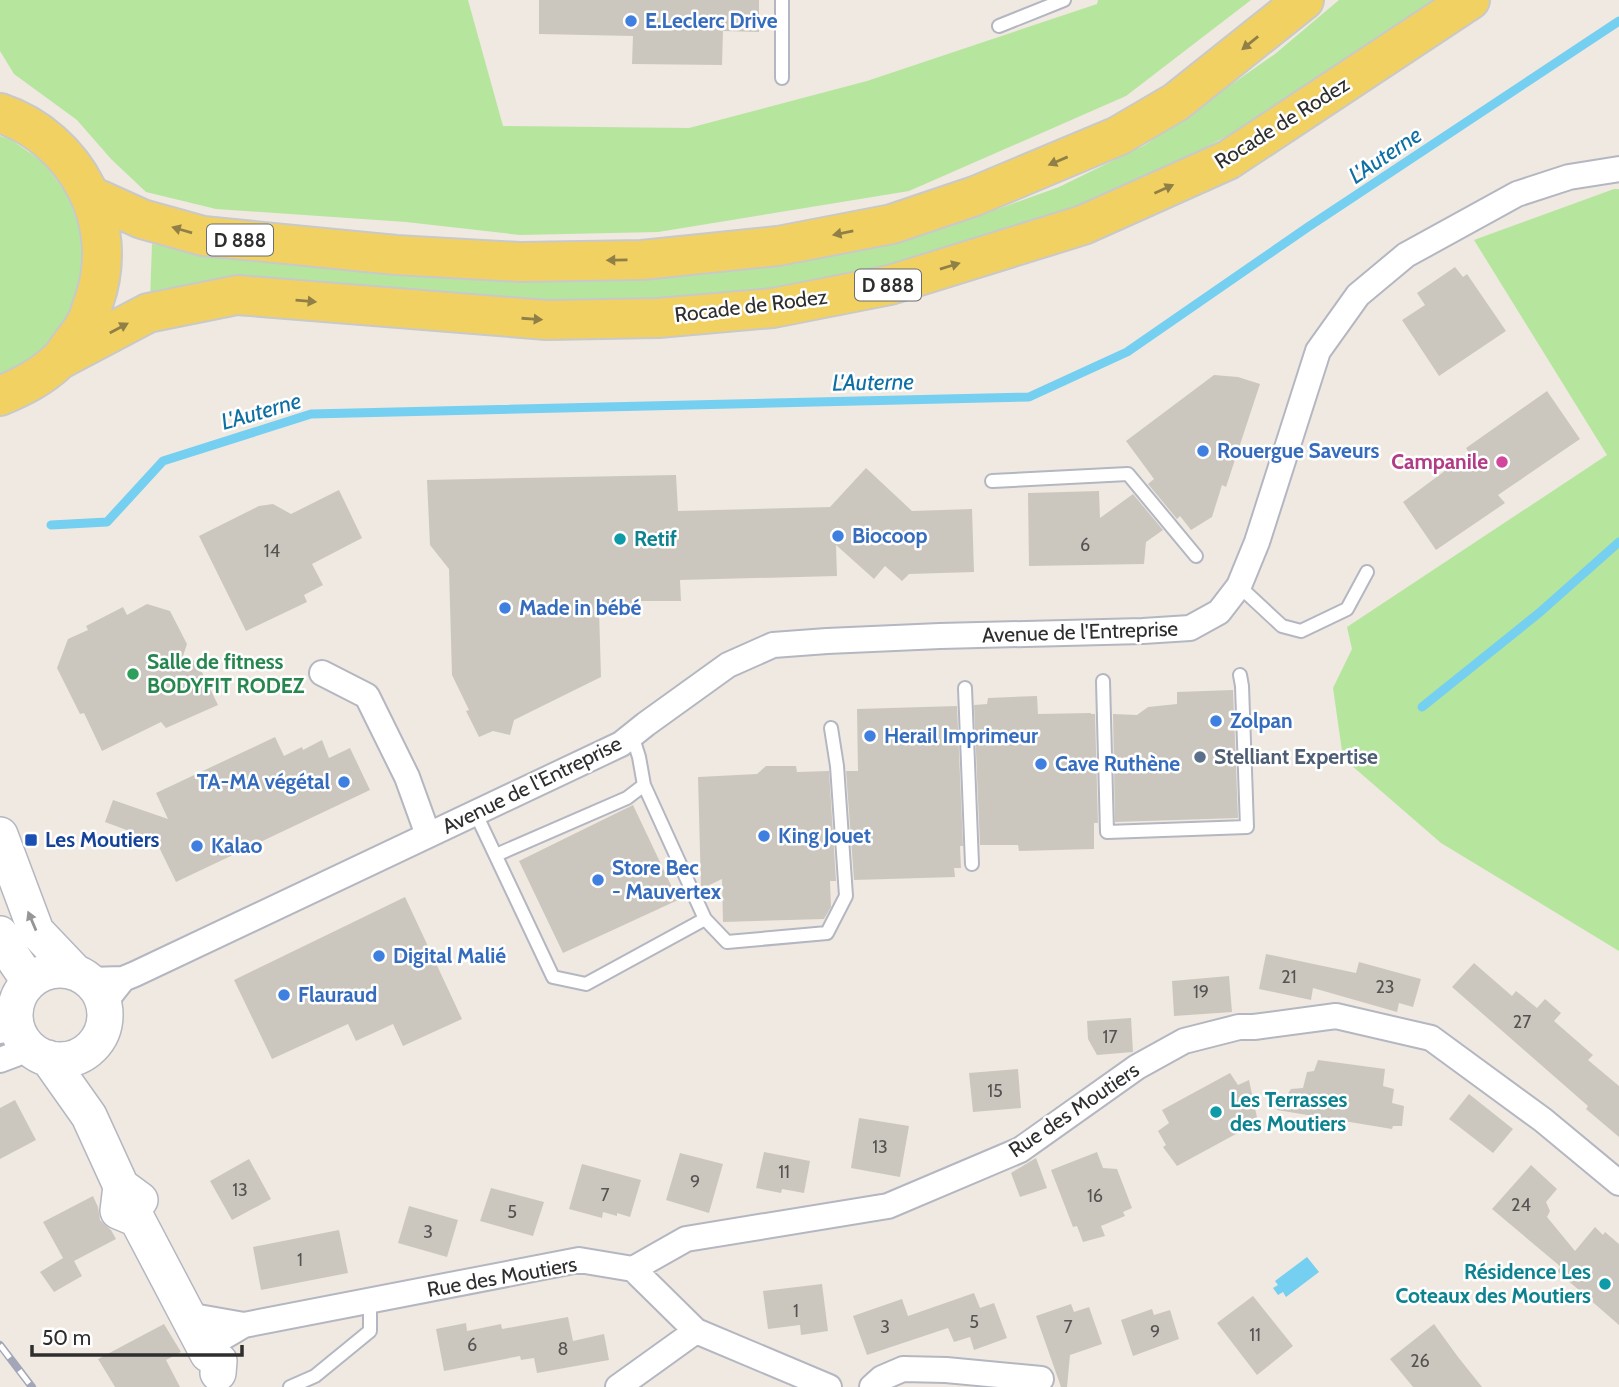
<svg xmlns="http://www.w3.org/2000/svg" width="1619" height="1387" font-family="Cabin,sans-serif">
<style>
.green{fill:#b6e59e}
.water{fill:#75cff0}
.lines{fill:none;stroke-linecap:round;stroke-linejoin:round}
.stream{stroke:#75cff0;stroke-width:9}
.building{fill:#cbc7bf}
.lane-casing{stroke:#b4b7c1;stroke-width:16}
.street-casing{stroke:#b4b7c1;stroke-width:28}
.secondary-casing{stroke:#b4b7c1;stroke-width:38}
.primary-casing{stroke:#c9c9c9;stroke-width:42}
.lane{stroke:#fff;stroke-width:12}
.street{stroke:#fff;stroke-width:24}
.secondary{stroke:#fff;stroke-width:35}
.primary{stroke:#f2d163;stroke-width:38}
.rail-casing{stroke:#a3a6b8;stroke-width:8}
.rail{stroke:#fff;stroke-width:5;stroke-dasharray:16;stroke-linecap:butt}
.oneway{fill:#908048}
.oneway2{fill:#969696}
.shop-dot{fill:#3f7fe0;stroke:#fff;stroke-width:2.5}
.hotel-dot{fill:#d1479c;stroke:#fff;stroke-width:2.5}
.culture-dot{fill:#0f9aa8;stroke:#fff;stroke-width:2.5}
.leisure-dot{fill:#2e9e5b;stroke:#fff;stroke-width:2.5}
.service-dot{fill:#5c6f8a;stroke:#fff;stroke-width:2.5}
.transit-dot{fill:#1a4fb4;stroke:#fff;stroke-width:2.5}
.labels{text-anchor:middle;stroke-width:5;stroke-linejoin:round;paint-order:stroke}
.number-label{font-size:18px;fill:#555452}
.shield{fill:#fff;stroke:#6d6d6d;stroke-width:2}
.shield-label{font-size:19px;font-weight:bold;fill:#2e2e2e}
.shop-label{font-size:21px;font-weight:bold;fill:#366cbe;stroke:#fff;text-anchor:start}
.street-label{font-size:21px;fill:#2e2e2e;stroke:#fff}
.hotel-label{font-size:21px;font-weight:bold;fill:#b23c85;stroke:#fff;text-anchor:end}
.culture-label{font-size:21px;font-weight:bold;fill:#0d838f;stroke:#fff;text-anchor:start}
.leisure-label{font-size:21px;font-weight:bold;fill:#27864d;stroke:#fff;text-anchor:start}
.service-label{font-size:21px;font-weight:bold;fill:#4e5e75;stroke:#fff;text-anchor:start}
.transit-label{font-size:21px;font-weight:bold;fill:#164399;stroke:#fff;text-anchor:start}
.water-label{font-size:23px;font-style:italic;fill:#0d6fa3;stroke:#fff}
</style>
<rect width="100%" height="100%" fill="#efe9e1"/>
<path class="green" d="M0,0H468L503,126L689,128L867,81L1097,4L1098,0H1251L1126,96L909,191L658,232L520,235L406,222L216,209L146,192L111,159L77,120L14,74L0,51Z
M1339,0H1435L1263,116L1169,168L1085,205L1017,229L867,272L788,286L700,299L623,305L150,301L152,244L343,266L444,276L555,282L634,280L708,274L795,262L872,247L945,228L1059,187L1145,145L1275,54Z
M0,136L10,139L43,162L68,195L81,234V275L69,314L45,348L12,371L0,375Z
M1614,189H1619V951L1441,843L1343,758L1333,688L1352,649L1347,627L1607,455L1474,240Z"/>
<path class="water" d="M1307,1257L1319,1272L1286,1297L1283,1292L1278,1295L1273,1288L1278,1285L1275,1281Z"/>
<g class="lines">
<path class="stream" d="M51,525L107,522L163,461L311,414L1029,397L1127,352L1308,227L1619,21
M1422,707L1539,613L1619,542"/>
</g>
<path class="building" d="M539,0H759V32L723,31L722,65L632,64L633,36L539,34Z
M1455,267L1463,277L1467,274L1506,331L1439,376L1402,320L1425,305L1417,293Z
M1214,375L1238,377L1260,384L1226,487L1222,485L1212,517L1191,530L1180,516L1177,519L1148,484L1154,479L1126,441Z
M1547,391L1580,439L1498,495L1505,503L1436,550L1403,502L1469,453L1466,448Z
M866,468L912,511L972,509L974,572L909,574L902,581L885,566L874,579L836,545L837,576L680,580L681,601H634L635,609L599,610L601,677L514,720L510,735L493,731L479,737L466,711L469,710L452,675L449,569L430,545L427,480L676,475L678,511L830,507Z
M339,490L362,538L312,564L323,585L304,595L307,602L246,631L199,536L259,506L273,504L291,514Z
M1099,491L1100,518L1133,494L1163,530L1146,542L1144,564L1029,566L1028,493Z
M147,604L170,611L187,644L183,656L197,662L218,705L166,728L161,722L102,751L84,713L80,714L57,668L68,639L88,630L86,626L123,607L127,615Z
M1233,690L1238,818L1115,822L1113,714L1137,715L1148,707L1177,704V692Z
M1037,696L1038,714L1091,713V714H1095L1098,823H1094V849L1019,851L1018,845H980L974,705L987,704L988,698Z
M957,706L963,846H960L961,868H954L955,877L854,880L846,771H858L857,709Z
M275,737L284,756L302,747L303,750L322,740L329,758L350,748L370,790L176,882L156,841L105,822L113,800L168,819L156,793Z
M766,766H796L797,772L829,771L836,881H830L831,907L824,919L723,922L722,879L701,889L698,777L757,774Z
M633,805L678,900L563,953L519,861Z
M405,897L462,1019L403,1046L393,1024L356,1041L348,1024L272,1059L234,980Z
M1266,954L1356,973L1359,962L1421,979L1413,1007L1399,1003L1397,1012L1313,988L1311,1000L1259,989Z
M1474,963L1512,996L1516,991L1537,1008L1545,999L1561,1013L1554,1021L1593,1055L1588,1060L1619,1086V1137L1586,1109L1588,1106L1452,987Z
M1229,976L1232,1012L1174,1016L1172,981Z
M1131,1018L1133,1052L1097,1055L1088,1039L1087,1021Z
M1318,1060L1385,1069L1383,1086L1394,1089L1392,1103L1404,1106L1402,1126H1393L1392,1129L1277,1110L1291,1089L1303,1088L1307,1072L1314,1071Z
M1018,1069L1021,1108L973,1112L969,1073Z
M1230,1073L1238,1085L1249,1080L1258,1122L1177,1166L1163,1147L1166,1145L1158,1131L1169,1123L1162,1110Z
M1469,1094L1513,1129L1493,1153L1449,1119Z
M15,1100L36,1140L0,1159V1108Z
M859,1118L909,1126L900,1177L851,1168Z
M764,1152L810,1161L804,1193L782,1189L781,1193L756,1188Z
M1097,1152L1103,1168L1117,1169L1132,1208L1123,1212L1125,1216L1101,1226L1105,1236L1083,1242L1077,1226L1073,1227L1051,1170Z
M680,1153L723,1164L709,1213L666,1200Z
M1036,1158L1047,1188L1020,1197L1011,1173Z
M249,1159L271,1199L232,1220L210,1181Z
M582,1164L641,1180L630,1217L617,1213V1216L603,1212L602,1218L569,1209Z
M1531,1165L1557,1189L1546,1202L1550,1211L1547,1217L1575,1251L1595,1227L1603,1235L1605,1232L1619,1244V1325L1557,1271L1561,1267L1492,1209Z
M491,1188L544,1202L533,1236L480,1221Z
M93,1196L98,1207L100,1220L111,1230L116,1239L74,1261L82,1276L54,1292L40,1272L63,1258L43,1222Z
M409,1206L458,1220L447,1257L398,1243Z
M339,1230L348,1273L261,1290L253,1247Z
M822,1284L828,1331L801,1335L800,1325L768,1329L763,1291Z
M974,1293L980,1308L994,1303L1007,1338L974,1350L970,1337L954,1342L948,1328L867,1355L853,1316L902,1299L908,1316Z
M1253,1296L1293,1346L1257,1375L1217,1323Z
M1071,1304L1074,1312L1089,1307L1102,1344L1070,1355L1067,1387H1061L1036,1316Z
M1152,1309L1154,1315L1170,1310L1179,1339L1133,1356L1121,1320Z
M568,1317L573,1341L604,1334L609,1360L537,1373L534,1358L521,1360L520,1356L444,1371L436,1329L466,1323L467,1331L501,1324L502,1329Z
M164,1324L181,1352L166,1360L180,1387H115L98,1359Z
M1434,1324L1458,1357L1482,1387H1413L1390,1359Z"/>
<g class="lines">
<defs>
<path id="lane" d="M999,26L1064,0
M782,78V0
M992,481L1128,474L1196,556
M1239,586L1282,626L1301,631L1347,609L1367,572
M1103,681L1107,832L1247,827L1242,686L1240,675
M965,688L972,864
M632,735L639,757L644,785L705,919L727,942L827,933L846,896L837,766L831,728
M475,812L553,977L586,984L705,919
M496,855L627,798L644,785
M290,1387L315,1376L370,1331V1302"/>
<path id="street" d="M322,673L367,696L407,777L428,835
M89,980L123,979L135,974L621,744L646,724L728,665L773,645L827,641L940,636L1143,631L1190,628L1219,612L1239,586L1257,542L1318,351L1358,295L1406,255L1517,194L1569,177L1619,169
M104,1003L123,979
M0,1031L15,1010
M0,1060L16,1054L26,1046
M633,1269L696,1331L829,1387
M187,1315L244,1325L205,1348
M244,1325L579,1260L633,1269L686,1239L888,1206L1020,1150L1137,1067L1184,1041L1239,1027H1254L1336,1016L1431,1038L1543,1120L1619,1183
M618,1387L696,1331
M872,1387L882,1378L903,1369L946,1370L1041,1379"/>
<path id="secondary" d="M0,835L36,931L76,973
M0,934L3,943L29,981
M15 1015a45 45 0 1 1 90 0a45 45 0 1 1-90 0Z
M48,1058L89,1116L121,1186L140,1200
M121,1186L118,1211L137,1219L208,1354L219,1361L218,1373"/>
<path id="primary" d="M0,113C77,139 121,224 94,301C91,309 89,319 84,326C81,332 76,338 72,343C67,349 64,356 59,360C42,377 21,387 0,396
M91,196L142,219L203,236L396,255L520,262L642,260L778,246L892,224L975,196L1118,136L1176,102L1304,0
M59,360L148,313L237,295L547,320L658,318L773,308L890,285L1083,225L1228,160L1470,0"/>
</defs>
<use href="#lane" class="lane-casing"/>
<use href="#street" class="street-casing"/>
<use href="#secondary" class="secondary-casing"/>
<use href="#primary" class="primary-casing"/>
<use href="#lane" class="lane"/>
<use href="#street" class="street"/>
<use href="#secondary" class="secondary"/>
<use href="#primary" class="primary"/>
<defs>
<path id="rail" d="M0,1345L32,1387"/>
</defs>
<use href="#rail" class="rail-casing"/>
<use href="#rail" class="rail"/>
</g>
<defs><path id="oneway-solid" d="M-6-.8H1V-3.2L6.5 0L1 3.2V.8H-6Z" transform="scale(1.75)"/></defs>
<g class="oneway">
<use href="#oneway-solid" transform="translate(1250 43) rotate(141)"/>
<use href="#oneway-solid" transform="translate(1058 161) rotate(157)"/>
<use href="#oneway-solid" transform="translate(1164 189) rotate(-24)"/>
<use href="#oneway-solid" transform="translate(182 230) rotate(-164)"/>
<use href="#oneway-solid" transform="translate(843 233) rotate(169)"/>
<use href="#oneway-solid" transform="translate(617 260) rotate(179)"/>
<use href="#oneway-solid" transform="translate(950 266) rotate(-17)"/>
<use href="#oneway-solid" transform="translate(306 301) rotate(5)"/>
<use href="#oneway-solid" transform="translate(532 319) rotate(4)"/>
<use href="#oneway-solid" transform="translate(119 328) rotate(-28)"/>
</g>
<use class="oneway2" href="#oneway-solid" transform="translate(32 921) rotate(-113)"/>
<g class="shop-dot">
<circle cx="631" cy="21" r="7"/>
<circle cx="1203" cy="451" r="7"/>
<circle cx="838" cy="536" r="7"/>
<circle cx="505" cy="608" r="7"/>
<circle cx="1216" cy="721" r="7"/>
<circle cx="870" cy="736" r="7"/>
<circle cx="1041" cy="764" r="7"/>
<circle cx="344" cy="782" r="7"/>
<circle cx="764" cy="836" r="7"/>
<circle cx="197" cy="846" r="7"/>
<circle cx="598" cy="880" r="7"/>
<circle cx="379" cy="956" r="7"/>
<circle cx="284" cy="995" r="7"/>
</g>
<circle class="hotel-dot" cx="1502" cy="462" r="7"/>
<g class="culture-dot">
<circle cx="620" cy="539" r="7"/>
<circle cx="1216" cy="1112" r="7"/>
<circle cx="1605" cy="1284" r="7"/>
</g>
<circle class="leisure-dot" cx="133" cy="674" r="7"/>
<circle class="service-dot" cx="1200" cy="757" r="7"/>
<rect class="transit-dot" x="24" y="833" width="14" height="14" rx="3.5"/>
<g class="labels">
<g class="number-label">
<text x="1085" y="551">6</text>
<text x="272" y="557">14</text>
<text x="1289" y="983">21</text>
<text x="1385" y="993">23</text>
<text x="1201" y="998">19</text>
<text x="1522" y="1028">27</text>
<text x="1110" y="1043">17</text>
<text x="995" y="1097">15</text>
<text x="880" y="1153">13</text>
<text x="784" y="1178">11</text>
<text x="695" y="1188">9</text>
<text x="240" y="1196">13</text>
<text x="605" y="1201">7</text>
<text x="1095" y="1202">16</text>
<text x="1521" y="1211">24</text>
<text x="512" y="1218">5</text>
<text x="428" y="1238">3</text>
<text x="300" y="1266">1</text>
<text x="796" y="1317">1</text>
<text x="974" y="1328">5</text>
<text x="885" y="1333">3</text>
<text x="1068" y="1333">7</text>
<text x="1155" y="1338">9</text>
<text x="1255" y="1341">11</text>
<text x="472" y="1351">6</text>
<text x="563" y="1355">8</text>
<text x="1420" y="1367">26</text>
</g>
<g class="shield">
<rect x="207" y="224.5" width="66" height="31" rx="5"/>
<rect x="855" y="269.5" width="66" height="31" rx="5"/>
</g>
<g class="shield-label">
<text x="240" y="247">D 888</text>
<text x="888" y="292">D 888</text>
</g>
<g class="shop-label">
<text x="645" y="28">E.Leclerc Drive</text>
<text x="1217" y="458">Rouergue Saveurs</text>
<text x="852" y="543">Biocoop</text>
<text x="519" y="615">Made in bébé</text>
<text x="1230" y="728">Zolpan</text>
<text x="884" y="743">Herail Imprimeur</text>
<text x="1055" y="771">Cave Ruthène</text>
<text x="330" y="789" text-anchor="end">TA-MA végétal</text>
<text x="778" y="843">King Jouet</text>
<text x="211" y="853">Kalao</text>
<text x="612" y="875">Store Bec<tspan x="612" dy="24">- Mauvertex</tspan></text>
<text x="393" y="963">Digital Malié</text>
<text x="298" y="1002">Flauraud</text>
</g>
<g class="street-label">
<text transform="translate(1282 123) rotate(-32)" y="7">Rocade de Rodez</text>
<text transform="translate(751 306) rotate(-7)" y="7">Rocade de Rodez</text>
<text transform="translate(1080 632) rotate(-2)" y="7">Avenue de l'Entreprise</text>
<text transform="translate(532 785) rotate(-26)" y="7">Avenue de l'Entreprise</text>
<text transform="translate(1074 1110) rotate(-34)" y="7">Rue des Moutiers</text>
<text transform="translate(502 1277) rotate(-10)" y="7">Rue des Moutiers</text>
</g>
<g class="hotel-label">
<text x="1488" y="469">Campanile</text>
</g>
<g class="culture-label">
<text x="634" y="546">Retif</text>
<text x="1230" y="1107">Les Terrasses<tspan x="1230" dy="24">des Moutiers</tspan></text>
<text x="1591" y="1279" text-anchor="end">Résidence Les<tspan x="1591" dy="24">Coteaux des Moutiers</tspan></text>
</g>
<g class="leisure-label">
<text x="147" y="669">Salle de fitness<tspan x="147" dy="24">BODYFIT RODEZ</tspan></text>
</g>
<g class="service-label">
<text x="1214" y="764">Stelliant Expertise</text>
</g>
<g class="transit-label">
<text x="45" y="847">Les Moutiers</text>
</g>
<g class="water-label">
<text transform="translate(1385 155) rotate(-34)" y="8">L'Auterne</text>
<text transform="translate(873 382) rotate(-1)" y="8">L'Auterne</text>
<text transform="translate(261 411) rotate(-16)" y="8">L'Auterne</text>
</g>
</g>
<path d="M32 1345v10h210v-10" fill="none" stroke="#2e2e2e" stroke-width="3.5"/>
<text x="42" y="1345" font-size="21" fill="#2e2e2e" stroke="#ffffff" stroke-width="5" paint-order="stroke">50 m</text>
</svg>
